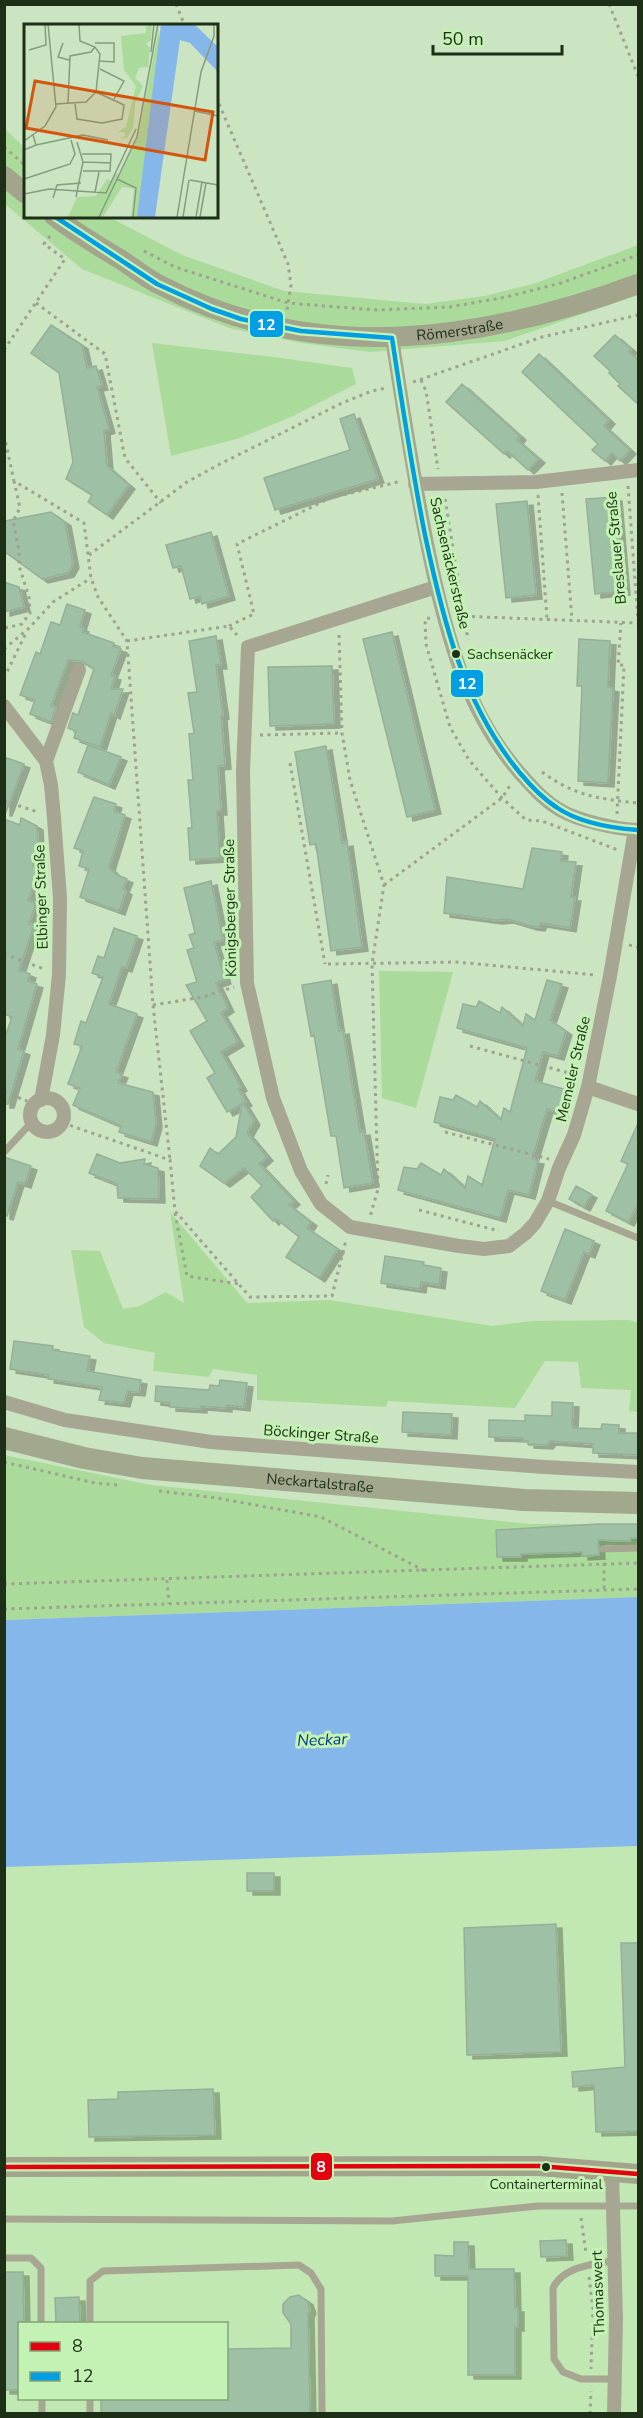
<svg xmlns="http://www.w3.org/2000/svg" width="643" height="2418" font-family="'Nunito Sans',sans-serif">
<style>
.built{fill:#c1e8b3;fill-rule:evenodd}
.green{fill:#abdb9a}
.water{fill:#86b7ea}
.building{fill:#9ec0a5;stroke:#96af98;stroke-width:1.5;filter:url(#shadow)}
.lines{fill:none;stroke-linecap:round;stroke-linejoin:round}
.path{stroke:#9da38f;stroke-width:3;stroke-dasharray:3 4.5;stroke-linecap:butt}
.service{stroke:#a6a692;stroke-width:7}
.minor{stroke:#a6a692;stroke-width:14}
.secondary{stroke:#a2a48c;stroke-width:20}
.primary{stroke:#a1a88d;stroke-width:22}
.bus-1-casing{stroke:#c4f2b4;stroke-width:9}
.bus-2-casing{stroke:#c4f2b4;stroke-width:9}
.bus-1{stroke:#e3000f;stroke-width:4.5}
.bus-2{stroke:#009ee3;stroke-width:4.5}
.bus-dot{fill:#1d2f17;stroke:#c4f2b4;stroke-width:2}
.labels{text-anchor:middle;stroke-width:6;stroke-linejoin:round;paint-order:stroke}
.bus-label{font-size:14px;fill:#1d2f17;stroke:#c4f2b4;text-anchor:start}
.street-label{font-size:15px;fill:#1d2f17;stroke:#c4f2b4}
.water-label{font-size:16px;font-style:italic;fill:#003c87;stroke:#c4f2b4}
.inset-road{fill:none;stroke:#859c7e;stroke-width:1.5}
.view{fill:#d4550d;fill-opacity:0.15;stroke:#d4550d;stroke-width:3}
.inset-edge{fill:none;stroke:#1d2f17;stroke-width:3}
.line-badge{stroke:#c4f2b4;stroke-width:2}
.badge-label{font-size:16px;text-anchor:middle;font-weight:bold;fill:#fff}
</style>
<defs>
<filter id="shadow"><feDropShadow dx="6" dy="4" stdDeviation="0" flood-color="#0004"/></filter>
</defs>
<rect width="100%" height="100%" fill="#cbe4c2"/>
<path class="built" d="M638,1846V2413H5L4,1867ZM20,2324H226V2398H20Z"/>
<path class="green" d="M4,128L25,148L26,216H107L182,255L284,291L425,304L484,296L533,284L638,245V295L504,341L370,352L301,343L229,328L82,269L5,204Z
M152,343L274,357L352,368L356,384L293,416L240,438L171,456Z
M379,971L453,972L416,1108L382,1098Z
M170,1212L247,1303L329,1300L492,1326L533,1321L630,1320L638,1323V1412L629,1411L631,1390L581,1388L578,1362L545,1361L515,1408L388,1401L386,1407L257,1400V1375L213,1369L209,1377L153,1371L155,1353L104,1343L84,1327L71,1250L100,1251L123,1309L140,1306L166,1292L184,1303Z
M4,1455L151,1485L529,1524H638V1597L5,1620Z"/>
<path class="water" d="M638,1597V1846L5,1867V1620Z"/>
<path class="building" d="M51,325L82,345L87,368L96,366L102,386L97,387L109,429L104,431L107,466L129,485L107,515L88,502L92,495L66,479L73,462L59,373L31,353Z
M615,335L631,349L629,352L639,361V405L618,386L620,384L609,373L610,371L594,356Z
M539,354L609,420L604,426L630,450L620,461L612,453L605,461L592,450L598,444L522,372Z
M462,384L520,436L517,440L539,459L528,470L507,451L504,454L446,402Z
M354,414L378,479L275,510L264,478L350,450L340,419Z
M616,497L624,591L595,594L586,499Z
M527,501L536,595L506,598L496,504Z
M51,512L65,522L73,564L68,573L42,579L4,551V521Z
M211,532L229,596L202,604L200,596L190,599L181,566L173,568L166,545Z
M4,582L19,587L24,607L4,612Z
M67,604L85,610L80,627L83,628L82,632L114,643L113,646L121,649L111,675L115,676L111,689H123L114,715L111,713L100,747L74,738L76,731L68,728L73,713L78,715L94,669L81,661L68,660L51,706L56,707L51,722L30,714L35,700L20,695L36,652L40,654L51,622L60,625Z
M392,632L435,810L407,817L363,639Z
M216,636L221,665H216L223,715L221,716L225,765L218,766L221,811H217L220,858L190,860L188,828H192L188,780H193L189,734L194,733L188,693L197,692L189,641Z
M579,639L610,641L608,687L613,688L608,783L578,781L582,686H577Z
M332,666L334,724L270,726L268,667Z
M88,745L121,757L109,785L78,772Z
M326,746L342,843L347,842L362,947L331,951L316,844L310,845L295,752Z
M4,757L24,764L6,812H4Z
M94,797L116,804L114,811L125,815L109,867L117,875L127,879L123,889L126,891L119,911L80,897L89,869L79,866L83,851L74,848Z
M21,818L37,826L38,843L33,866L39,868L28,901L36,903L29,924L34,925L19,970L30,974L28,981L37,984L18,1049L24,1051L8,1104H4V1040L12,1017L4,1014V819L20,825Z
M532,848L562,852L561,861L576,862L571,897H575L570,928L541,923L539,927L531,926L508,919L496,920L444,913L447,877L523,889Z
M211,881L223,940L214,942L225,980L216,983L228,1008L221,1013L238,1042L221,1052L241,1087L238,1089L246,1102L243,1103L254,1121L247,1133L267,1157L259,1164L294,1201L289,1205L311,1222L307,1228L338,1249L319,1278L286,1257L299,1237L275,1218L273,1221L251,1197L262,1186L244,1168L224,1183L200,1166L210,1148L218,1154L236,1137L242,1104L227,1112L207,1078L215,1073L190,1031L207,1021L186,985L197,982L187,950L194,948L189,935L195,933L184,888Z
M114,928L137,936L126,968L122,967L109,1004L137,1014L116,1072L122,1074L118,1083L153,1092L156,1124L151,1142L119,1132L121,1126L73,1105L80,1088L68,1084L82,1046L74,1044L81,1021L86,1023L103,977L92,973L98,956L104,958Z
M331,980L339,1031L343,1030L360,1132L364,1131L373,1183L344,1188L336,1136H331L314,1035L311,1036L302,985Z
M547,980L562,984L550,1020L566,1031L558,1056L543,1052L535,1081L567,1090L562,1113L547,1109L532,1159L538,1160L529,1195L508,1190L500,1218L398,1190L404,1167L417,1169L421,1163L441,1175L444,1169L465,1188L468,1176L482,1185L495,1139L434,1122L440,1097L453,1100L456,1095L477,1107L480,1101L501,1120L504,1108L510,1112L527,1048L457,1028L463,1004L476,1007L479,1001L500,1013L502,1007L523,1026L526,1014L535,1020Z
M639,1121V1202L628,1222L606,1211L628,1164L621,1161Z
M97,1154L120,1163L145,1159L144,1164L158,1168L159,1199L118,1198L117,1184L89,1173Z
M4,1157L31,1166L25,1184L18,1182L7,1216L4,1215Z
M576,1186L591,1194L584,1207L569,1199Z
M565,1229L594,1241L589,1254L584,1252L565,1300L541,1291Z
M385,1256L424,1262L423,1265L441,1268L439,1285L421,1282L420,1289L381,1283Z
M14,1341L53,1346L52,1350L90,1356L87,1371L141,1380L139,1392L127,1391L124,1403L99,1400L102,1387L48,1379L49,1375L10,1369Z
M220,1380L247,1383L244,1407L226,1405V1408L201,1406V1409L170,1407V1403L155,1401L156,1386L209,1390L210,1385L219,1386Z
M552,1402L573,1403L572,1425L574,1428L601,1429L602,1424L619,1425V1433H639V1455L593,1453V1444L550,1441L547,1445L528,1444V1441H523V1438L489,1437V1420L525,1421V1415L552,1416Z
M403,1412L452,1414L451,1435L402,1432Z
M598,1524H639V1538H630V1541L598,1540L599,1555L582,1556V1552L521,1554V1557H497L496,1530Z
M247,1873H274V1891H247Z
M556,1924L561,2052L467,2055L464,1928Z
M621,1943H639V2131L596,2132L594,2085L573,2087L572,2072L625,2067Z
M213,2089L215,2135L89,2137L88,2100L118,2099V2092Z
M566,2240L567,2256L541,2257L540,2241Z
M454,2242H468L469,2269H514L515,2308H518V2327H515V2375H468V2276H435V2255L454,2256Z
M4,2272H23L24,2324H20V2390H4Z
M299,2295L307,2301L310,2310L308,2314L310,2414H101V2398H226V2349L291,2348V2324L283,2313V2304L290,2297Z
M79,2297L80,2324H56L55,2298Z"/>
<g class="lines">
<path class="path" d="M176,4L185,26
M609,4L638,76
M216,97L288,264L291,285L287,310
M4,147L26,166
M144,251L175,267L288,303L376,310L450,307L506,297L561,283L638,255
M36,303L105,354L125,458L161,503
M4,350L65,259L44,244L50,236
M421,380L426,391L438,469
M413,382L542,337L638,315
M4,435L14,481L84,523L91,578L98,597L127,641L153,1005L170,1160
M628,486L638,621
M562,493L572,620
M538,495L547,619
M445,499L468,640
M89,555L187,482L218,465L342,403L372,391L386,388
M457,616L638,623
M430,618L425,619L426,644L450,727L469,760L502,798L526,820L542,821L618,850
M229,626L254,614L237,544L330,498L402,481
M5,628L22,624L30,613L29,597L19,566V551L13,521L20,508L14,481
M339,635L342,733L350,780L384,885L372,964L378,1189L370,1217
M127,641L229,626L237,635
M4,649L28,629L53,602L91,578
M4,678L27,631
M260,735L342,733
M290,763L325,964
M542,772C575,796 599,799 638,803
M4,801L38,812
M617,814L624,665H618L621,623
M384,885L502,798L511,784
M629,945L638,947
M4,954L44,969
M328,964L456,962L596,975
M153,1005L203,997L234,987
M470,1046L576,1075
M4,1092L27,1101
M63,1123L170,1160L175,1211L250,1297L332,1296L346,1240
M445,1132L549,1159
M326,1184L328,1175
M419,1210L499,1231
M175,1213L187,1276L239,1284
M4,1462L95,1483L117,1485
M159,1491L217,1498L321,1517L425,1571
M604,1563V1591
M167,1580L169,1604
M4,1584L638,1563
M4,1609L638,1589
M581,2218L586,2253
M589,2277L593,2309L591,2369
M590,2414L591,2391"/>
<path class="service" d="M5,1151L32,1122
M548,1201L638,1238
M603,1549L638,1548
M4,2219L392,2221L538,2206H638
M4,2258H31L41,2268V2324
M613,2261C592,2264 563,2267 553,2288L554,2359L563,2372L581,2379H616
M90,2324V2281L103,2271L299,2265L311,2273L321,2289L322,2414
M42,2398V2414
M90,2398V2414"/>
<path class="minor" d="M392,338C403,410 414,482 429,553C446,635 467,717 526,780C536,791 546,802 560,810C579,821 616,829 638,830
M415,484L536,482L638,470
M436,587L248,647L243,772L247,983L273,1098L301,1171L321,1204L350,1227L459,1246L484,1249L509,1246L526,1233L535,1223L548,1201L559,1168L574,1135L588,1087L610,976L635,830
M4,706L46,761L51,785L54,818L60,898L59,975L53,1035L41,1100
M46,761L79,670
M588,1087L638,1104
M30 1115a17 17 0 1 1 34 0a17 17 0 1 1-34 0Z
M4,1402L65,1420L211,1442L544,1467L638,1472
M612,2172L616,2319L614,2414"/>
<g class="secondary">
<path d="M4,176L26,194"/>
<path id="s1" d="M54,216C74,232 96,244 118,258C132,266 145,278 160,285C315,366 480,342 638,284"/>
<path d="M4,2167L539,2166L638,2174"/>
</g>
<path class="primary" id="s2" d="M4,1438L84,1458L142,1468L524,1500L638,1503"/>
<defs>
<path id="bus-1" d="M4,2167L539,2166L638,2174"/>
<path id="bus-2" d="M54,216L157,284L212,309L241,319L301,331L392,338C402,404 412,470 425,535C443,620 463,704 520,773C530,785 542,798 556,807C579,823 610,828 638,830"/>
</defs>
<use href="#bus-1" class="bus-1-casing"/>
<use href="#bus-2" class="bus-2-casing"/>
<use href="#bus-1" class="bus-1"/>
<use href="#bus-2" class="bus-2"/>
</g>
<g class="bus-dot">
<circle cx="456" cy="654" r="5"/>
<circle cx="546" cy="2167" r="5"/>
</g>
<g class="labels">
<g class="bus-label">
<text x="467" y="659">Sachsenäcker</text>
<text x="546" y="2189" text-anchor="middle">Containerterminal</text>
</g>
<g class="street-label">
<text dy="5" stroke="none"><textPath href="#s1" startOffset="435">Römerstraße</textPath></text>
<text transform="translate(616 548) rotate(-95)" y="5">Breslauer Straße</text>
<text transform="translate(450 563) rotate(77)" y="5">Sachsenäckerstraße</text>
<text transform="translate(41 897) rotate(-92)" y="5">Elbinger Straße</text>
<text transform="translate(230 908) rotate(-91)" y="5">Königsberger Straße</text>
<text transform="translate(573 1069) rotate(-77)" y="5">Memeler Straße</text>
<text transform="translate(321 1434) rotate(4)" y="5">Böckinger Straße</text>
<text dy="5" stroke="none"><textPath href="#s2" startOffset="320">Neckartalstraße</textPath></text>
<text transform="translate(598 2293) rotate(-92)" y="5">Thomaswert</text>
</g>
<g class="water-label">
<text transform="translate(322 1739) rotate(-2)" y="6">Neckar</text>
</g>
</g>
<g transform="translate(24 24)">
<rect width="194" height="194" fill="#cbe4c2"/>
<path d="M128,0L127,16L122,19L126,24L124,43L115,44L111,54L119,62L111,80L109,104L103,114L96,115L101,112L100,108H94L102,103L112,62L100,46L97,12L122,9V2ZM135,4V36L113,193H107L110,165L98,163L79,193H44L53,173L72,172L83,155L87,157L91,149L96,151L114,113Z" fill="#abdb9a"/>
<path d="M137,0H170L193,22V47L166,19L156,16L131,193H113Z" fill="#86b7ea"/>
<path class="inset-road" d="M39,19L34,33L45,36M71,19H90V38L76,37M5,26L22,21L21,0M127,28L130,0M76,45L100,57L90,75M44,79L46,32L67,28L71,23M32,80L62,78L72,68L76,30L71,23L56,17L55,0M51,80L53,95L78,99L98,95L100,81L72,68M171,87L194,92M0,117L21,102L32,83L24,0M12,121L59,111L84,116M0,126L12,121L9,111M58,130H87L86,147H59M59,138L87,139M0,155L46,140L51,130L47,116M93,155L112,164L109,193M166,156L194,161M71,168L75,148M0,170L25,165L82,169L112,105M52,173L59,138L53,118M29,174L33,161L57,159M75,193L113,113L134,0M153,193L177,48L190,12V0M159,193L165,156M172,193L178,158M176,193L182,159"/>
<path class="view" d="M11,57L189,88L181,136L2,104Z"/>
<rect width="194" height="194" class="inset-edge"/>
</g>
<g class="line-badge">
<rect x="249" y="310" width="35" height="28" rx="6" fill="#009ee3"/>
<rect x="450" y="669" width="34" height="29" rx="6" fill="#009ee3"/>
<rect x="310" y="2152" width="23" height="29" rx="6" fill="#e3000f"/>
</g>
<g class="badge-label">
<text x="266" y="330">12</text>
<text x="467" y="689">12</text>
<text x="321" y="2172">8</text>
</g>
<rect width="643" height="2418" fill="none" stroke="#1d2f17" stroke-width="12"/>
<rect x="18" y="2322" width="210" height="78" fill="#c4f2b4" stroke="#81a475" stroke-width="1.5"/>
<rect x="30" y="2342" width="30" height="9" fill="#e3000f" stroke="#81a475" stroke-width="1.5"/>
<text x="72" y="2352" font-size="18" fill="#1d2f17">8</text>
<rect x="30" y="2372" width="30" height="9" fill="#009ee3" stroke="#81a475" stroke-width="1.5"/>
<text x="72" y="2382" font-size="18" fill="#1d2f17">12</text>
<path d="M433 45v9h129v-9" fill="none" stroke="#1d2f17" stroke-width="3"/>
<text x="442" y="45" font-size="18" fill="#1d2f17" stroke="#c4f2b4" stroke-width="4.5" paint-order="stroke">50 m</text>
</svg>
